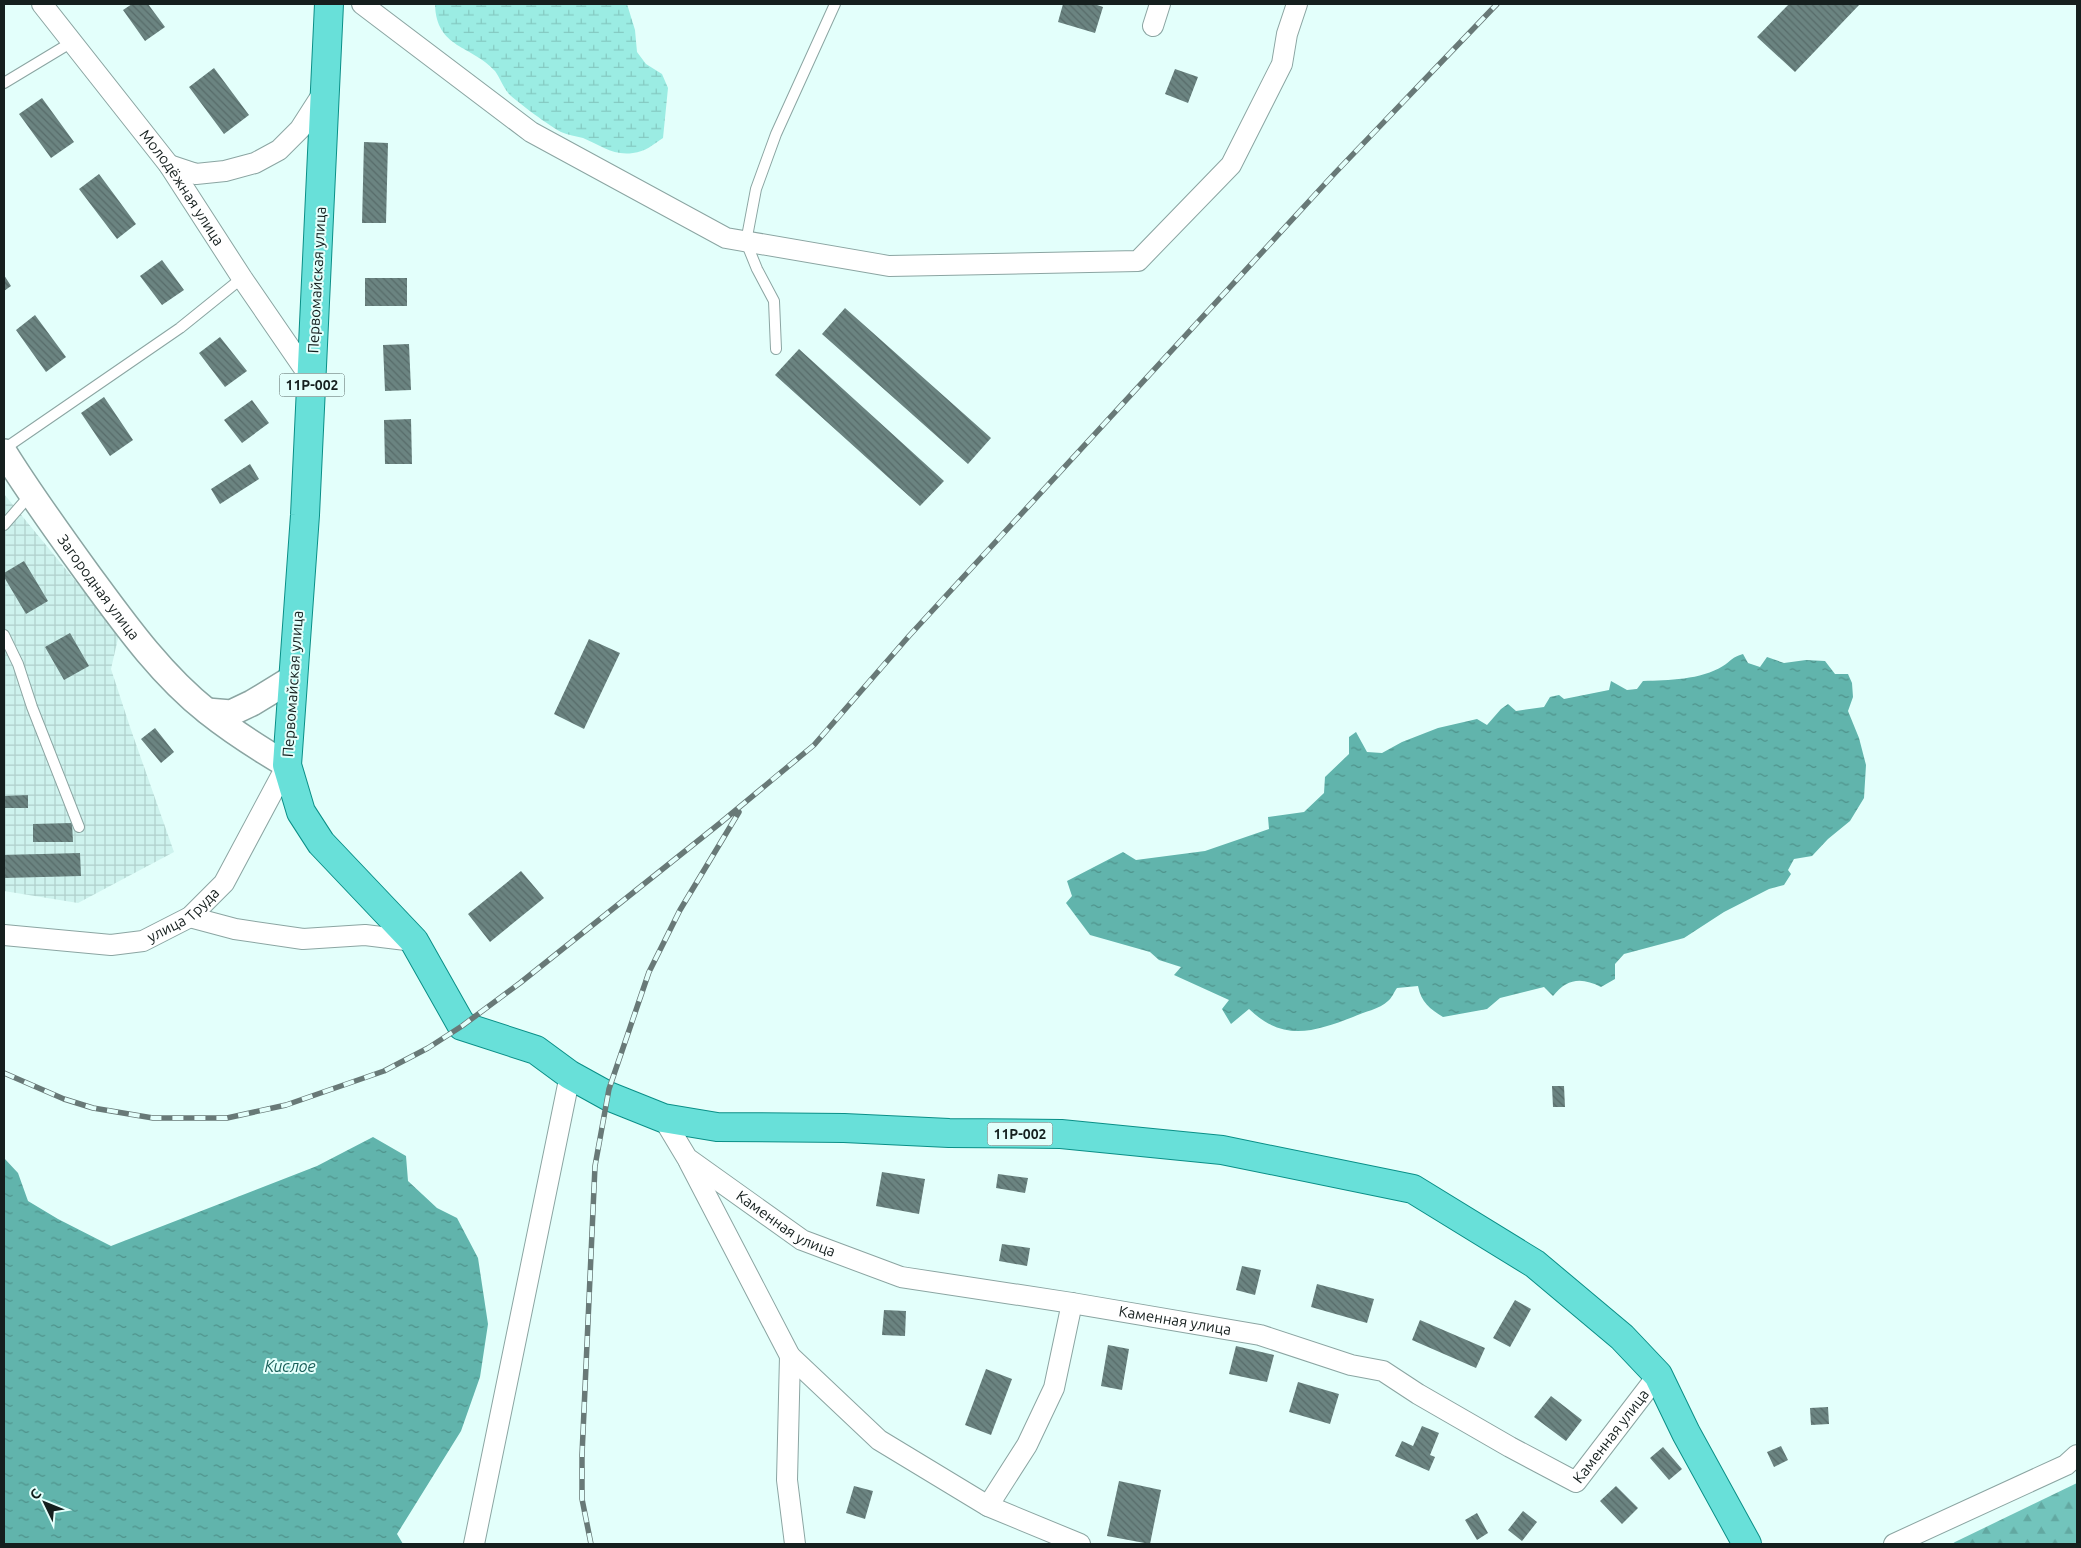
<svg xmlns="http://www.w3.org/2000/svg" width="2081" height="1548" font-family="Ubuntu,sans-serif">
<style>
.industrial{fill:url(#industrial-grid)}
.forest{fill:url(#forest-firs)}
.wetland{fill:url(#wetland-marsh)}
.water{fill:url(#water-ripples)}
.building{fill:url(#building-back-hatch)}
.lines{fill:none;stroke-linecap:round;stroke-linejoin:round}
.service-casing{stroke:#8ba5a2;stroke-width:12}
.minor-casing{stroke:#8ba5a2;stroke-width:22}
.tertiary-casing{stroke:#8ba5a2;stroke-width:28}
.primary-casing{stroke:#0a8f87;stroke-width:30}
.service{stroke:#fff;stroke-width:10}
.minor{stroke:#fff;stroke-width:20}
.tertiary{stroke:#fff;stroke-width:25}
.primary{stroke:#68e0d9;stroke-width:28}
.rail-casing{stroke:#687977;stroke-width:5.5}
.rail{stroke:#e3fffb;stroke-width:4;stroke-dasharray:11;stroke-linecap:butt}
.labels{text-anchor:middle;stroke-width:4;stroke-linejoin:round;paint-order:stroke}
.shield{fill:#e3fffb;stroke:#536260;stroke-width:1}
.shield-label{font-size:14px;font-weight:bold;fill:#151f1e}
.street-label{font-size:15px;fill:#151f1e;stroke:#e3fffb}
.water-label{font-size:16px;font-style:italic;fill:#1a5f59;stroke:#e3fffb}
</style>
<defs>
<pattern id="industrial-grid" width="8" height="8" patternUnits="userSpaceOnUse" patternTransform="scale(1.25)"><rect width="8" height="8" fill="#cef3ee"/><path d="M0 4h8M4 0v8" fill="none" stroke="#b0d0cc"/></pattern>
<pattern id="forest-firs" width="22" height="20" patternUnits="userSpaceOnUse" patternTransform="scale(1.25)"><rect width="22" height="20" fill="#72c4bc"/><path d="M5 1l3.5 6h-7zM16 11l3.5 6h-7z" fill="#62a8a1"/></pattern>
<pattern id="wetland-marsh" width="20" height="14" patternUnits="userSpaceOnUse" patternTransform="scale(1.25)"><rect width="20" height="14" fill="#9bece3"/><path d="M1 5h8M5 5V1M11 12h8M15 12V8" fill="none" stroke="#85cac2"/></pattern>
<pattern id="water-ripples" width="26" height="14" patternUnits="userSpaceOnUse" patternTransform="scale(1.25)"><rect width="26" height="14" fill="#61b4ac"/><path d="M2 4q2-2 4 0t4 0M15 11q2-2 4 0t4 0" fill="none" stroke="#4f928b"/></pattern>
<pattern id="building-back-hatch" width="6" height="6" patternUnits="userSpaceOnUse" patternTransform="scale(1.25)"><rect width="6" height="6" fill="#6b8481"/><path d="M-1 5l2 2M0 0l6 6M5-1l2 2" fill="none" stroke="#576b69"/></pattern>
</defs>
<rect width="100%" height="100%" fill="#e3fffb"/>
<path class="industrial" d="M4,494L119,634L111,669L130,727L174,852L78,903L4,891Z"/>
<path class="forest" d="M2077,1483V1544H1952L1955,1542Z"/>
<path class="wetland" d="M435,4H627L635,30L637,52L646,64L662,74L668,88L663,138C654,144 645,152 633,153C613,156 600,145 583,138C576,136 568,135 561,132C551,127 517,102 509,94C503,87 500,78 495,71C472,45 436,49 435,4Z"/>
<path class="water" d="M1743,654L1748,663L1760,667L1767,657L1784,663L1806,660L1825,661L1835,674H1848L1852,683L1853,697L1848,711L1859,738L1866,765L1864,798L1850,821L1828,839L1812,856L1794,859L1788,870L1791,874L1784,885L1769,889L1724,912L1684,938L1624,954L1615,964V979L1601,987C1582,977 1567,978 1553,996L1544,987L1500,998L1487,1009L1443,1017C1430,1009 1421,1002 1418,986L1397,988C1394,992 1392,998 1388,1001C1380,1009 1363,1012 1353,1017C1314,1032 1283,1042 1249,1009L1231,1024L1222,1009L1229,1000L1174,975L1181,967L1159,960L1150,952L1090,935L1066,903L1072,896L1067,881L1123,852L1136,860L1205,851L1269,829L1268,817L1304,812L1324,793L1325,777L1349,754V737L1356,732L1367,752L1382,753L1402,742L1438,728L1477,719L1487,725L1501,709L1508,704L1516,711L1544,707L1550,697L1559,695L1564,699L1609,690L1611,681L1627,690L1637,689L1643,681C1668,680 1701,680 1723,666C1731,661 1732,657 1743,654Z
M373,1137L406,1156L408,1181L437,1208L457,1218L478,1258L488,1324L480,1377L461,1431L397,1534L403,1544H4V1158L18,1173L28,1201L58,1219L111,1246L317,1166Z"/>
<path class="building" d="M132,4H148L165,27L145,41L123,10Z
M1063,4H1094L1103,7L1095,33L1058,22Z
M1789,4H1860L1795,72L1757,37Z
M214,68L249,115L224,134L189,87Z
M1175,69L1198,77L1188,103L1165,94Z
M42,98L74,142L51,158L19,114Z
M364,142L388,143L386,223H362Z
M99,174L136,224L117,239L79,189Z
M162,260L184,290L162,305L140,276Z
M4,275L11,286L4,291Z
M365,278H407V306H365Z
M845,308L991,438L968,464L822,334Z
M35,315L66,357L46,372L16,330Z
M220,337L247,371L225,387L199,353Z
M409,344L411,390L385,391L383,345Z
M799,349L944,481L920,506L775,375Z
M104,397L133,440L110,456L81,413Z
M252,400L269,423L242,443L224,420Z
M411,419L412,464H385L384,420Z
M250,464L259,479L220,504L211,489Z
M24,561L48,601L26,614L4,577V573Z
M70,633L89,666L64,680L45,647Z
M589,639L620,653L584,729L554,714Z
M155,728L174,752L161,763L141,739Z
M28,795V808H4V796Z
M72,823L73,842H33V824Z
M80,853L81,876L4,878V855Z
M521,871L544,898L490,942L468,914Z
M1552,1086H1564L1565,1107H1553Z
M882,1172L925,1179L919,1214L876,1206Z
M998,1174L1028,1178L1025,1193L996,1188Z
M1002,1244L1030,1248L1027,1266L999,1261Z
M1242,1266L1261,1270L1255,1295L1236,1290Z
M1317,1284L1374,1299L1367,1323L1311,1307Z
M1515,1300L1531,1309L1510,1347L1493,1338Z
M884,1310L906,1311L905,1336L882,1335Z
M1420,1320L1485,1348L1476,1368L1412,1340Z
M1108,1345L1129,1349L1122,1390L1101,1386Z
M1236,1346L1274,1355L1267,1382L1229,1374Z
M986,1369L1012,1379L991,1435L965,1425Z
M1298,1382L1339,1394L1330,1424L1289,1412Z
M1551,1396L1582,1420L1566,1441L1534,1417Z
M1828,1407L1829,1424L1811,1425L1810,1408Z
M1422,1426L1439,1433L1430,1455L1435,1457L1429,1471L1395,1456L1402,1441L1413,1446Z
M1781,1446L1788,1460L1774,1467L1767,1452Z
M1663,1447L1682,1469L1669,1480L1650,1458Z
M1119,1481L1161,1490L1150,1544L1107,1536Z
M854,1486L873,1491L865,1519L846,1513Z
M1616,1486L1638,1508L1622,1524L1600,1501Z
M1523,1511L1537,1522L1522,1541L1508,1530Z
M1477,1513L1488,1533L1477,1540L1465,1520Z"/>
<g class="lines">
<defs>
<path id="service" d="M4,83L72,42
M776,349L774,301L757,269L746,242L756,189L776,134L835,4
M4,449L180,328L242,278
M4,525L30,495
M4,635L18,664L32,707L79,827"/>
<g id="minor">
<path id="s1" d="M42,4L169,165L242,278L312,380"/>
<path d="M362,4L531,132L726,238L889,266L1138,261L1231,165L1282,64L1287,34L1297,4"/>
<path d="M1153,26L1160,4"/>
<path d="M169,165L196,174L225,171L255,163L279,150L300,129L325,90"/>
<path d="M190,917L235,929L303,939L365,935L414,941"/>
<path id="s2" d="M4,935L111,945L143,941L190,917L224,883L287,765"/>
<path id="s3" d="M663,1118L687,1158L802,1240L901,1277L1072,1303L1260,1335L1351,1365L1383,1371L1418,1394L1510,1447L1576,1482L1658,1375"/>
<path d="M689,1162L790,1356L879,1440L988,1506L1027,1445L1054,1388L1072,1303"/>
<path d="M790,1356L787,1480L795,1544"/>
<path d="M988,1506L1080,1544"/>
<path d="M474,1544L570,1075"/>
<path d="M1894,1544L2066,1465L2077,1455"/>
</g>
<g id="tertiary">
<path id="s4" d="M4,452C30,494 59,534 88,574C124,623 160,674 208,712C233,732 260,749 287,765"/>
<path d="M207,711L231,713L252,703L293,678"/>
</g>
<path id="primary" d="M329,4L305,515L287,765L301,812L321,843L414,941L462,1026L536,1050L570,1075L608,1096L663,1118L717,1127L844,1128L949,1133L1061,1134L1222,1150L1413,1189L1535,1264L1622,1337L1658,1375L1686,1433L1747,1544"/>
</defs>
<use href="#service" class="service-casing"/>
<use href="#minor" class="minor-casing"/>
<use href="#tertiary" class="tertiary-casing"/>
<use href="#primary" class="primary-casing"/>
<use href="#service" class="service"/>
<use href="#minor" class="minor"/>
<use href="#tertiary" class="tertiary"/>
<use href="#primary" class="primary"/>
<defs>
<path id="rail" d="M4,1073L64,1099L93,1108L153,1118H227L286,1105L384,1071L428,1048L462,1026L520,983L719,824L814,745L909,636L1335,173L1497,4
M591,1544L582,1499V1455L595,1166L609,1089L649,972L680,910L739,812"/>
</defs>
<use href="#rail" class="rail-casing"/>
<use href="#rail" class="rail"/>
</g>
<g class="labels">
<g class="shield">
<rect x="279.5" y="373.5" width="65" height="23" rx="4"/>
<rect x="987.5" y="1122.5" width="65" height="23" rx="4"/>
</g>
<g class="shield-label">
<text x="312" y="390">11Р-002</text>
<text x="1020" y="1139">11Р-002</text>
</g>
<g class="street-label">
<text dy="5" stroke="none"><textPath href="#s1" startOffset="231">Молодёжная улица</textPath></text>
<text transform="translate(317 280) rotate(-87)" y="5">Первомайская улица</text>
<text dy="5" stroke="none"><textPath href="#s4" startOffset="165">Загородная улица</textPath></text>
<text transform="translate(293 684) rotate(-86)" y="5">Первомайская улица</text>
<text dy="5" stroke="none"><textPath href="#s2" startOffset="188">улица Труда</textPath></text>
<text dy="5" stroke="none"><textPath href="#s3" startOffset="166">Каменная улица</textPath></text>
<text dy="5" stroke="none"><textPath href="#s3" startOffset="571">Каменная улица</textPath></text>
<text dy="5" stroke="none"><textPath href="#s3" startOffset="1066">Каменная улица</textPath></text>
</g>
<g class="water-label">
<text x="290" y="1372">Кислое</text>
</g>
</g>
<rect width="2081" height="1548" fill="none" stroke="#151f1e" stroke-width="10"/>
<g transform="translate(45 1503) rotate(313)" stroke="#e3fffb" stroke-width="4" paint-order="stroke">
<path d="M0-4L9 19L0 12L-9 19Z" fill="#151f1e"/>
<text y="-8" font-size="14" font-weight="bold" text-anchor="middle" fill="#151f1e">С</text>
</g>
</svg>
